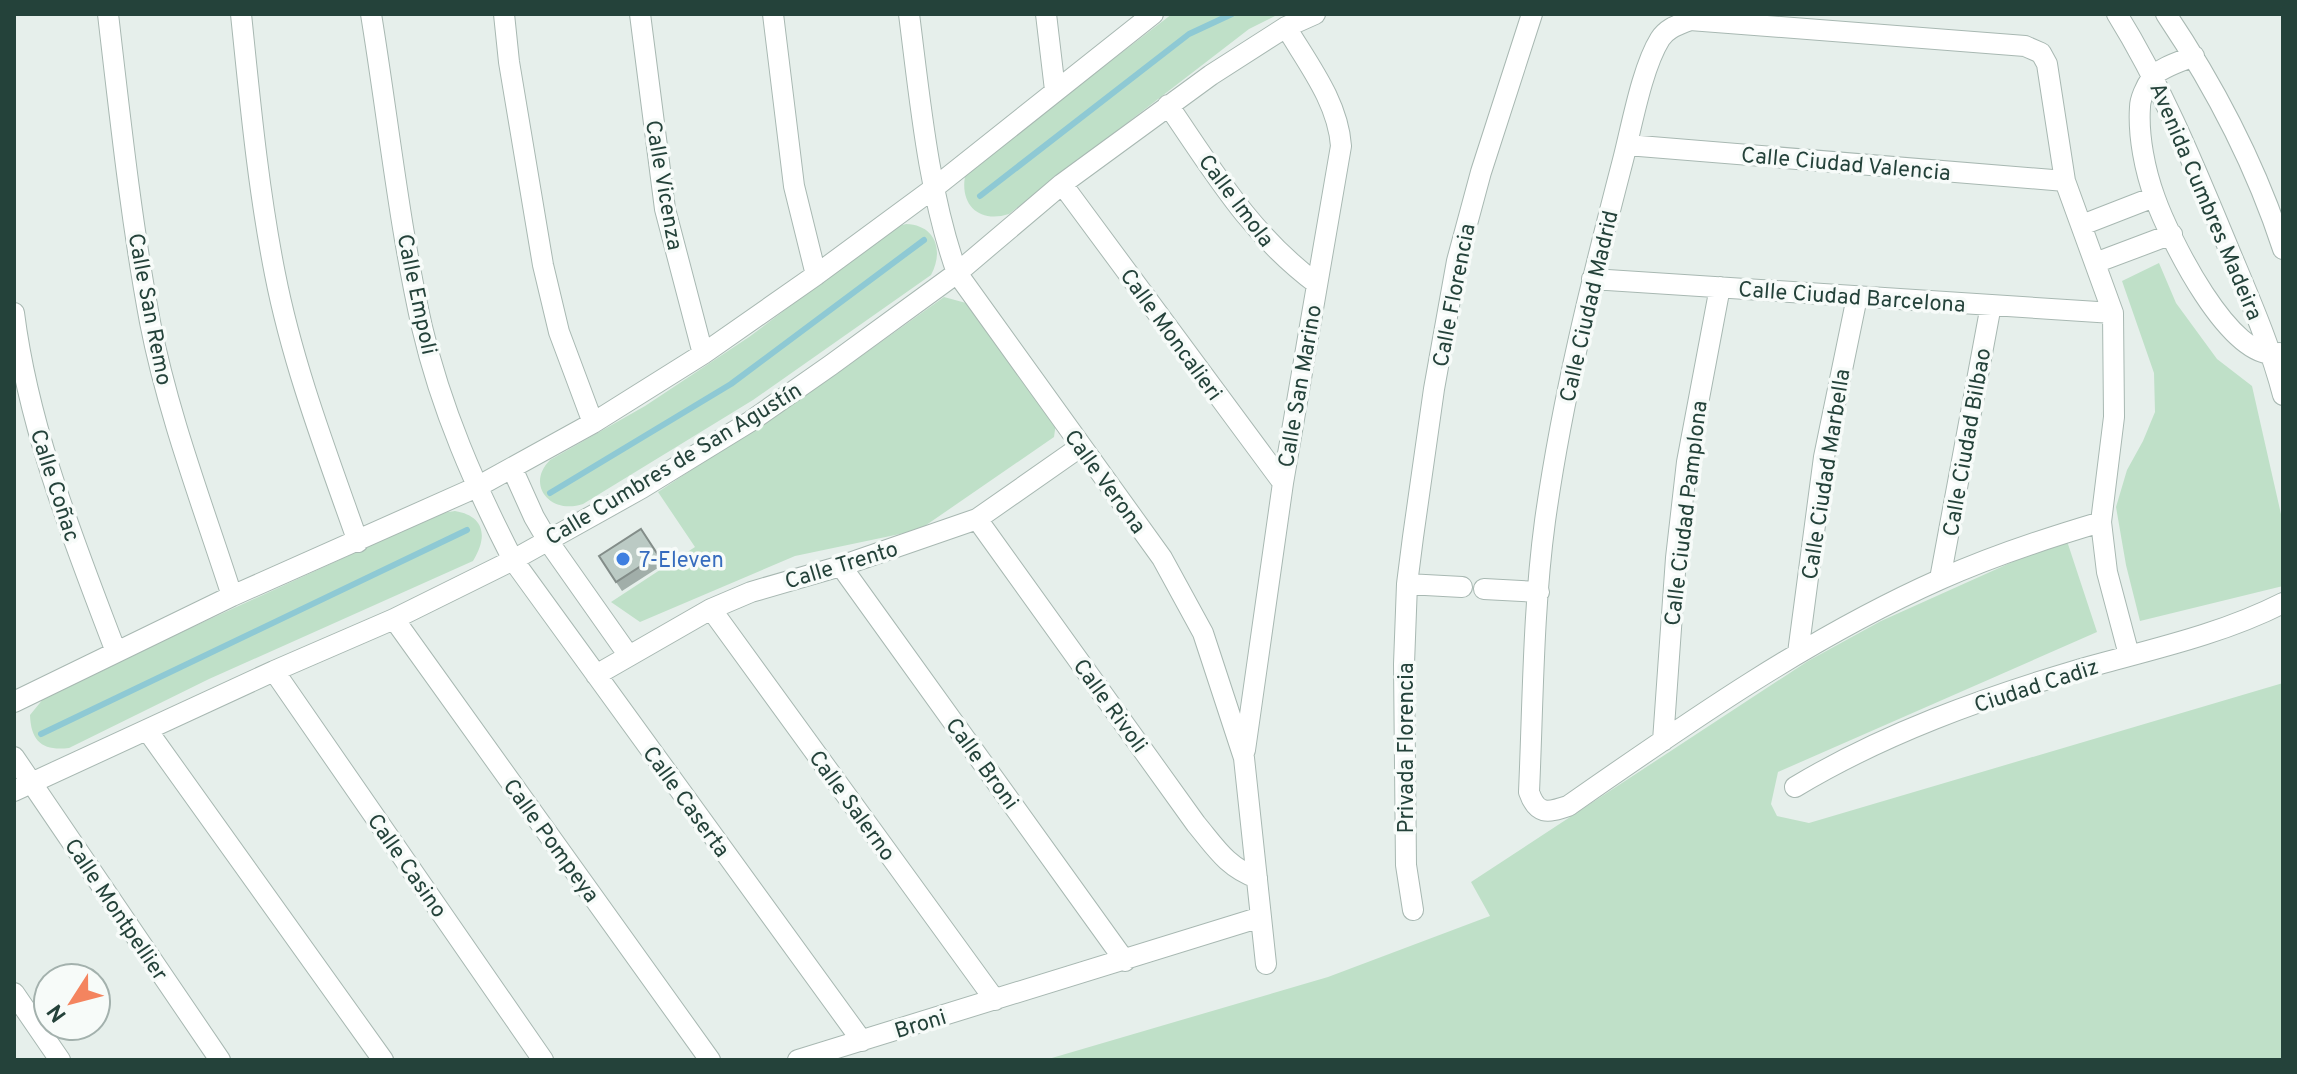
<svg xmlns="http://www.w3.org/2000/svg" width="2297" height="1074" font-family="Overpass,sans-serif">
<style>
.green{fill:#bfe0c8}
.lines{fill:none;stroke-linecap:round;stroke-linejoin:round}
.stream{stroke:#8ec9d4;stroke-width:6}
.minor-casing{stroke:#a8b8b2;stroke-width:22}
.minor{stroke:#fff;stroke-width:20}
.wall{fill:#a1aea9}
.building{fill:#bbcac4;stroke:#838d89;stroke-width:2}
.shop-dot{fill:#3f7fe0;stroke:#f7fbf9;stroke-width:3}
.labels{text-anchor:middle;stroke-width:7;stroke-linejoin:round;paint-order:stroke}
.street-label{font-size:22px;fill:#24423a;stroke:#f7fbf9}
.shop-label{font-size:22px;fill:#366cbe;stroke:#f7fbf9;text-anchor:start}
</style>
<rect width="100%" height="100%" fill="#e6efeb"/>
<path class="green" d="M1172,14H1279L1249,29L1009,214C978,224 958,203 966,172Z
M906,224C936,225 944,251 931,275L753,400L583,504C551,515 525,485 550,460L645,406L749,337L895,227Z
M2159,263L2176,303L2217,359L2252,386L2283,523V586L2140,621L2126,565L2116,507L2127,470L2143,441L2155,412L2154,373L2122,281Z
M944,297L966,303L1056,423L1054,437L919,530L795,556L640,622L611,602L695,547L658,492L832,377Z
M455,511C485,516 488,537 473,561L209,679L69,748C43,751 31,742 30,715L48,693L442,513Z
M2066,538L2097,632L1778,772L1771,804L1777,816L1809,823L2283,683V1060H1045L1328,977L1490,916L1471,882L1808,661L1881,621Z"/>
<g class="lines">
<path class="stream" d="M980,196L1189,34L1232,14
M550,493L731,384L924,240
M41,734L467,530"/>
<defs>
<path id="minor" d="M108,14C120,117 131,220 150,322C168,415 203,506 232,596
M241,14C250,101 258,188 275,274C293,366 327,454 358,542
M371,14C388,118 399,225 422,327C441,409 475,486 513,560L862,1041
M504,14L509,62L543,265L559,332L593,423
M640,14L665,209L703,354
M773,14L794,186L816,275
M909,14C920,100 928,191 957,273L1162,558L1203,633L1244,758L1266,964
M1046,14L1055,90
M2117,14C2161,85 2193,163 2225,240C2246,291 2269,341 2283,395
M2166,14C2215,87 2256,166 2283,249
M2194,56C2182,61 2158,68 2151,79C2146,86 2140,99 2140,107C2138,136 2145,171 2155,198C2168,235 2231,365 2279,353
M1168,105C1214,172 1250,234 1317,284
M1627,145L2065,181
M1062,184L1283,483
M2082,225L2154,197
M2095,263L2172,234
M1592,279L2113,313
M14,313C29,431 74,541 116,652
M512,468L534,517L548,541L629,656
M977,519L1196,824C1216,848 1227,867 1257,878
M2101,522C2047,538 1992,556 1941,579C1808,638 1687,723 1568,806C1547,813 1537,815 1529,792C1533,702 1533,610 1545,521C1562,399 1592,279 1623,160C1632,125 1642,68 1660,39C1667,28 1678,25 1690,20L2025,46L2041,53L2047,64L2065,181L2113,313L2114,417L2101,522L2107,572L2129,655
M841,566L1125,961
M1940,579L1991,305
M1407,584L1462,587
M1484,589L1539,592
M711,609L995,1000
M394,619L710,1060
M1798,653L1824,457L1857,297
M274,671L543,1060
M596,675L711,609L751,592L841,566L977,519L1080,447
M14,702L232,596L477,487L593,423L703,354L816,275L934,188L1153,14
M147,730L383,1060
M1663,741L1676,558L1687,462L1720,287
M1245,750L1283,483L1341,146C1338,102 1308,64 1286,27
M14,757L220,1060
M1795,787C1883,734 1983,698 2081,669C2149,650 2220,635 2283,603
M14,791L274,671L394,619L513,560L642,488L751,421L831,365L957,273L1062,184L1211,75L1286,27L1315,14
M1413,910L1406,865L1404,664L1407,584L1413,537L1434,389L1457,261L1481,172L1532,14
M14,993L60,1060
M798,1060L1261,917"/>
</defs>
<use href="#minor" class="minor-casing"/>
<use href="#minor" class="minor"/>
</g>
<path class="wall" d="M641,529L664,564L622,591L599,556Z"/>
<path class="building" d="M641,529L658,555L616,582L599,556Z"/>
<circle class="shop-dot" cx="623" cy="559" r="8"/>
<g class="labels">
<g class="street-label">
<text transform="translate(1846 163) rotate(5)" y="8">Calle Ciudad Valencia</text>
<text transform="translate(665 185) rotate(80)" y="8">Calle Vicenza</text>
<text transform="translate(1237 200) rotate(53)" y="8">Calle Imola</text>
<text transform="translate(2207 201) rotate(67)" y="8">Avenida Cumbres Madeira</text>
<text transform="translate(418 294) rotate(78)" y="8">Calle Empoli</text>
<text transform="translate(1453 295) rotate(-79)" y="8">Calle Florencia</text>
<text transform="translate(1852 296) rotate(4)" y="8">Calle Ciudad Barcelona</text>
<text transform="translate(1588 306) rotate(-77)" y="8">Calle Ciudad Madrid</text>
<text transform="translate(151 309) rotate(79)" y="8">Calle San Remo</text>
<text transform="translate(1172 334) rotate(54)" y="8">Calle Moncalieri</text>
<text transform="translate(1299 386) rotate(-80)" y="8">Calle San Marino</text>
<text transform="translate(1966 442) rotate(-80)" y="8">Calle Ciudad Bilbao</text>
<text transform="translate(673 463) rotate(-31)" y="8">Calle Cumbres de San Agustín</text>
<text transform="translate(1825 474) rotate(-81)" y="8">Calle Ciudad Marbella</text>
<text transform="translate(1106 481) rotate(54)" y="8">Calle Verona</text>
<text transform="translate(56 485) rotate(72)" y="8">Calle Coñac</text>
<text transform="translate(1685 513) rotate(-83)" y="8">Calle Ciudad Pamplona</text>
<text transform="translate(841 564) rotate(-17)" y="8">Calle Trento</text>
<text transform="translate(2036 685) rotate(-18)" y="8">Ciudad Cadiz</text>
<text transform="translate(1111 705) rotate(54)" y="8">Calle Rivoli</text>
<text transform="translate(1405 748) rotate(-90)" y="8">Privada Florencia</text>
<text transform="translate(983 763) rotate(54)" y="8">Calle Broni</text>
<text transform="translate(687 801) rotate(54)" y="8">Calle Caserta</text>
<text transform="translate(853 805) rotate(54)" y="8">Calle Salerno</text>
<text transform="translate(552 840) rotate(54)" y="8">Calle Pompeya</text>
<text transform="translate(408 865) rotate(55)" y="8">Calle Casino</text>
<text transform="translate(117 909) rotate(56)" y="8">Calle Montpellier</text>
<text transform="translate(920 1023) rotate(-17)" y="8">Broni</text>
</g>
<g class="shop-label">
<text x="639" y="567">7-Eleven</text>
</g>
</g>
<rect width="2297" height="1074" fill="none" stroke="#24423a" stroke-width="32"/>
<g transform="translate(72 1002) rotate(234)"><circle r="38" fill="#f7fbf9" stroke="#a3b1ad" stroke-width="2"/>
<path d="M0-6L14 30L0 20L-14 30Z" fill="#f4845f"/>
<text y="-12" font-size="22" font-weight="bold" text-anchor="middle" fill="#24423a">N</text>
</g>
</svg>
